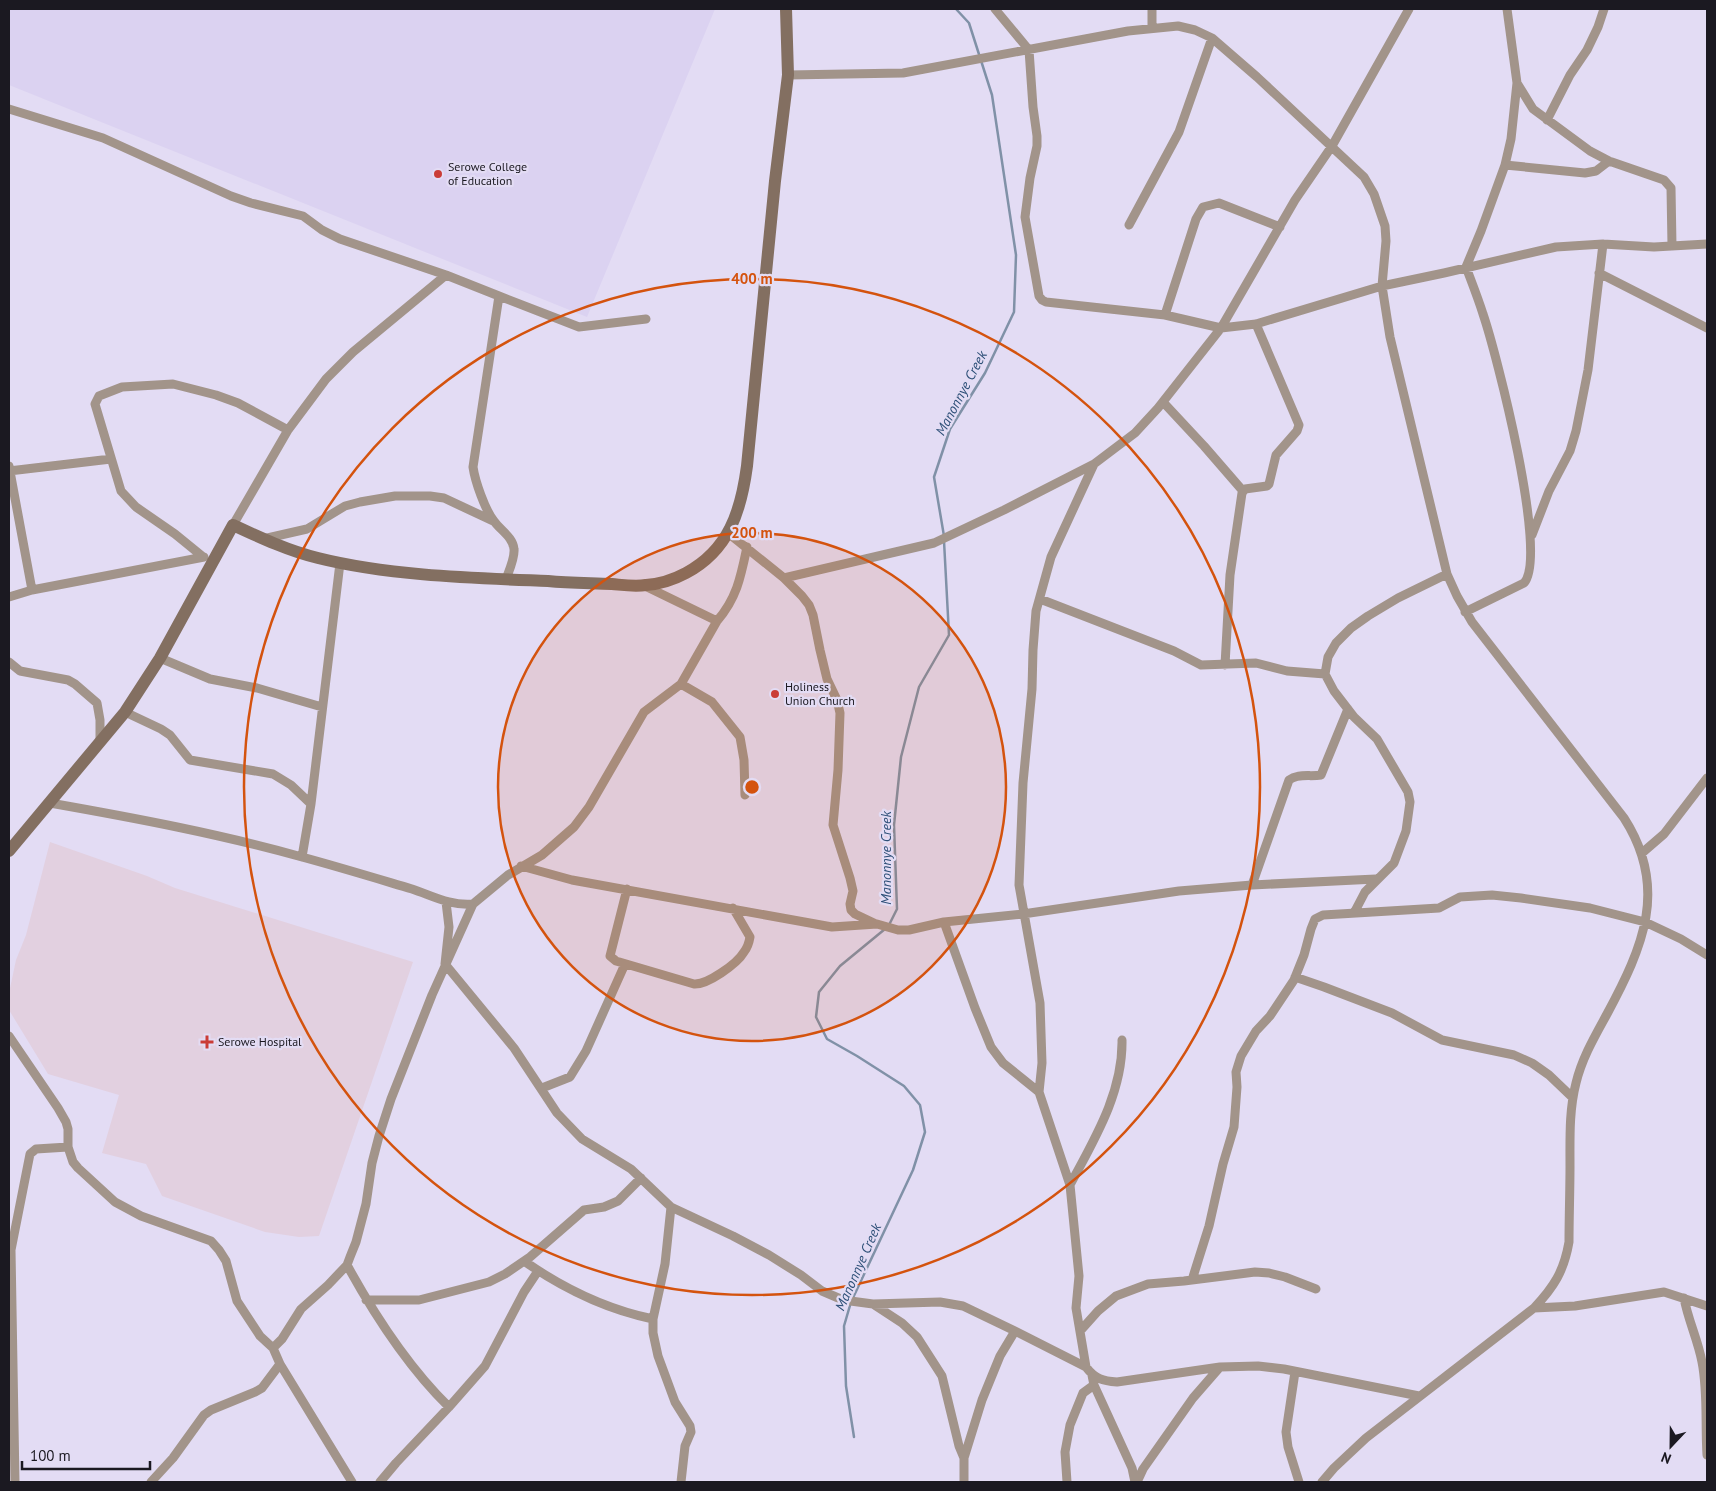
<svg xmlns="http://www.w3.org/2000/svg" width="1716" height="1491" font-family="'PT Sans',sans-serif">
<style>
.built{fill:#dbd2f1}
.medical{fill:#e2d0e0}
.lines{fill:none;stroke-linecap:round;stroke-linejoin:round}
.stream{stroke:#8091a7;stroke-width:2.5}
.street{stroke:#a2948a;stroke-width:9}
.secondary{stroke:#836f61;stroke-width:12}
.ring{fill:none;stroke:#d4530e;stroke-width:2.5}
.poi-dot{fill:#ca3c37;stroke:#e3dcf4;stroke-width:2}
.labels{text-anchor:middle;stroke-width:4.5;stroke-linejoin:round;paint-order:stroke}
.poi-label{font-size:12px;fill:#1b1921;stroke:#e3dcf4;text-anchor:start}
.water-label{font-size:14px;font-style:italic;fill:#2d4f77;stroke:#e3dcf4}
.centre{fill:#d4530e;stroke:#e3dcf4;stroke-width:2.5}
.ring-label{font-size:15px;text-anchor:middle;font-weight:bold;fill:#d4530e;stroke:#e3dcf4;stroke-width:4.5;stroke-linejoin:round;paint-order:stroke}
</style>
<rect width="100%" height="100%" fill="#e3dcf4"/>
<path class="built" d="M9,9H715L587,317L9,85Z"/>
<path class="medical" d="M50,842L147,876L175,888L413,962L319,1236L299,1237L265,1232L162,1196L146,1164L102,1153L119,1095L48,1074L9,1010V993L16,960L26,935Z"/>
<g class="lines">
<path class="stream" d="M944,536L934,477L950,429L985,373L1014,312L1016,255L992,95L969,23L956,9
M889,925L897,909L894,825L901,757L919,687L949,635L944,541
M854,1437L846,1386L844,1326L851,1302L913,1170L925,1132L920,1105L904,1086L857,1056L827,1039L816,1017L819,992L840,966L885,929"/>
<path class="street" d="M995,9L1029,50L1033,107L1037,136V146L1030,178L1025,217L1039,296L1042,300L1046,302L1165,315L1221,328L1256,324L1382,286L1444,273L1556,247L1603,244L1654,247L1707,244
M1152,27V9
M788,75L903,73L1128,31L1178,26L1195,30L1212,38L1257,77L1364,177L1374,194L1385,226L1386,241L1382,286L1390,337L1447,574L1457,596L1472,622L1624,818C1669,888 1643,947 1607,1014C1595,1036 1582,1058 1576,1083C1569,1110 1570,1138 1570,1166C1570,1191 1569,1217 1569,1242C1564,1271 1554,1287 1534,1308L1366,1438L1334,1468L1322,1482
M1517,83L1533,109L1590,151L1609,161L1664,180L1671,188L1672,246
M9,109L103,138L231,196L251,203L303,216L322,230L340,239L446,275L499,296L473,467C475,481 485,510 494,521C500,530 513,537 514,549C515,558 509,571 506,579
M1547,120L1570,75L1587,50L1598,27L1604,9
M1505,165L1585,173L1596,171L1609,161
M1129,225L1179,132L1212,38
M1599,273L1707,328
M499,296L579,327L646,319
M1165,315L1196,219L1203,207L1219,203L1280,227
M1163,402L1204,446L1243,491
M9,466L32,590
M9,471L111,459
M233,525L288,430L326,379L353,352L446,275
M728,533L784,578L934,543L1004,510L1094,464L1135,433L1158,408L1221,328L1295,200L1332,146L1409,9
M1532,535L1549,491L1570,451L1576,431L1588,370L1603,244
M263,539L307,529L345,506L360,502L395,496H430L444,498L493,521
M202,556L175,534L136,507L121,491L95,404L99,396L122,387L173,384L216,395L238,403L288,430
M784,578L802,596L809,605L813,615L820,650L827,679L837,700L840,713L838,770L833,825L850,878L853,891L850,904L851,910L855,914L876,924
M9,597L32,590L204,557
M1040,599L1174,651L1201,665L1256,663L1287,671L1325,674
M1465,612L1524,583C1549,556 1496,352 1483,314C1478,298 1472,283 1466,267L1481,231L1505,165L1511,139L1517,83L1507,9
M717,621C737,598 741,576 747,547
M160,658L210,679L257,688L322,707
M9,662L20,671L68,680L75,684L97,703L100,720V742
M1225,665L1230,575L1242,493L1245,489L1267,486L1269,484L1276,455L1297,431L1299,425L1256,324
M681,684L712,702L740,737L744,760L745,795
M125,712L161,729L170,735L190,760L273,774L291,785L311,804
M50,803C135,818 220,834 302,857C339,867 375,878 412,889C433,896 450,906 473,904
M1642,853L1664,834L1707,778
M302,857L311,804L340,563
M521,866L572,880L832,927L877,924L898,930H909L944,922L1023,914L1179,891L1252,885L1376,879
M1252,885L1289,780C1298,773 1310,777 1321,775L1348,709
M627,889L610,956L616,961L694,984C707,985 737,964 744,952C748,947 749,943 750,937L733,908
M446,902L449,927L445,964L514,1048L557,1113L582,1139L631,1169L671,1207L733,1236L769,1255L801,1275L822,1291L843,1300L873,1304L940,1302L963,1306L1015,1331L1086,1367C1095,1379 1103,1381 1117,1382L1220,1367L1258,1366L1284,1369L1419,1396
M1354,913L1365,892L1394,863L1406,831L1410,802L1408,792L1377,739L1354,717L1334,691L1325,674L1328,657L1336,643L1351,628L1368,616L1398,598L1447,574
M944,922L975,1008L991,1047L1003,1063L1039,1092
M1295,977L1324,987L1392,1013L1442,1040L1514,1055L1532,1063L1549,1075L1572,1097
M9,1036L58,1108L66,1122L68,1129V1147L73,1162L78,1168L115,1202L141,1216L211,1241L219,1250L226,1261L237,1301L260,1336L273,1348L280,1364L352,1482
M542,1088L570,1077L586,1051L625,964
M1070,1185C1094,1140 1123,1093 1122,1040
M671,1207L665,1264L653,1319V1333L658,1356L675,1402L690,1426L691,1432L685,1446L681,1482
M524,1261C564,1289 605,1309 653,1319
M347,1265C375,1316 407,1366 449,1407
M1192,1280L1209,1226L1223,1164L1234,1127L1237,1087L1236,1072L1241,1056L1256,1031L1270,1016L1294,980L1304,955L1311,929L1315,919L1323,915L1439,908L1460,897L1492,895L1521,898L1590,908L1645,922L1681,939L1707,955
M1684,1298C1688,1320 1698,1340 1702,1362C1708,1392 1705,1424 1707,1455
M366,1300H419L489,1282L505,1274L530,1257L584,1210L604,1207L618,1201L641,1178
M873,1304L902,1323L917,1337L942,1376L959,1446L964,1458V1482
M1534,1308L1575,1306L1664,1292L1707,1306
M1081,1330L1098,1311L1116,1296L1148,1284L1184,1281L1255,1272L1269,1273L1285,1277L1316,1289
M273,1348L282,1339L301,1309L328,1285L347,1265L350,1257L356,1242L366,1204L372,1163L379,1136L391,1099L432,995L473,904L508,875L542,855L574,827L589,807L644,712L681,684L717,621L645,586
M1086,1367L1076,1308L1079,1276L1070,1185L1039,1092L1042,1063L1040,1003L1019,885L1023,783L1032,689L1033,650L1036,611L1051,557L1094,464
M1295,1372L1286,1432L1288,1447L1299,1482
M1094,1385L1132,1468L1135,1482
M964,1458L982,1400L1000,1356L1015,1331
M15,1482L11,1250L30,1154L36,1149L68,1147
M151,1482L173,1458L204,1415L211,1410L255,1392L262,1388L280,1364
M380,1482L396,1463L449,1407L485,1366L524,1292L538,1271
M1067,1482L1065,1452L1070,1425L1083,1393L1094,1385L1092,1375
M1137,1482L1143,1469L1193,1398L1220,1367"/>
<path class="secondary" d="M9,851L125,712L160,658L233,525C261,538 289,551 318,558C390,576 474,578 548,581C569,583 591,583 612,584C623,585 635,587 646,585C660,584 673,580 686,573C729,550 741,511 747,466L775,181L788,75L786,9"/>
</g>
<circle cx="752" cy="787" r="254" fill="#d4530e" fill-opacity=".12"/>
<g class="ring">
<circle cx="752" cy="787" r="254"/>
<circle cx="752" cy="787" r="508"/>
</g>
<g class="poi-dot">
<circle cx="438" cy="174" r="5"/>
<circle cx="775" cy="694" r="5"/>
<path d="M204.5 1034.5h5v5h5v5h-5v5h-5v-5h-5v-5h5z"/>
</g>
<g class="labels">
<g class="poi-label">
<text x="448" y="171">Serowe College<tspan x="448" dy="14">of Education</tspan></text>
<text x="785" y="691">Holiness<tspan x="785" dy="14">Union Church</tspan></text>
<text x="218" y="1046">Serowe Hospital</text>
</g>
<g class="water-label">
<text transform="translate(961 393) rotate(-62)" y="5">Manonnye Creek</text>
<text transform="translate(886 858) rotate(-90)" y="5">Manonnye Creek</text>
<text transform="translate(858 1267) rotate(-66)" y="5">Manonnye Creek</text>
</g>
</g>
<circle cx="752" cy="787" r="8" class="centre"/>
<g class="ring-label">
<text x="752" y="284">400 m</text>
<text x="752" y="538">200 m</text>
</g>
<rect width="1716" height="1491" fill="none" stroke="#1b1921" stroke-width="20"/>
<g transform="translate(1671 1446) rotate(202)" stroke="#e3dcf4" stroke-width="4" paint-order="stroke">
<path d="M0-4L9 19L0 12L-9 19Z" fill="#1b1921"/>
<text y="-8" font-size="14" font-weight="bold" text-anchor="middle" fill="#1b1921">N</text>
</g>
<path d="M22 1461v8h128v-8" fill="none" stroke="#1b1921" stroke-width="2.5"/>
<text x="30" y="1461" font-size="15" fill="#1b1921" stroke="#e3dcf4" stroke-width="4" paint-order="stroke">100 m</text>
</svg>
